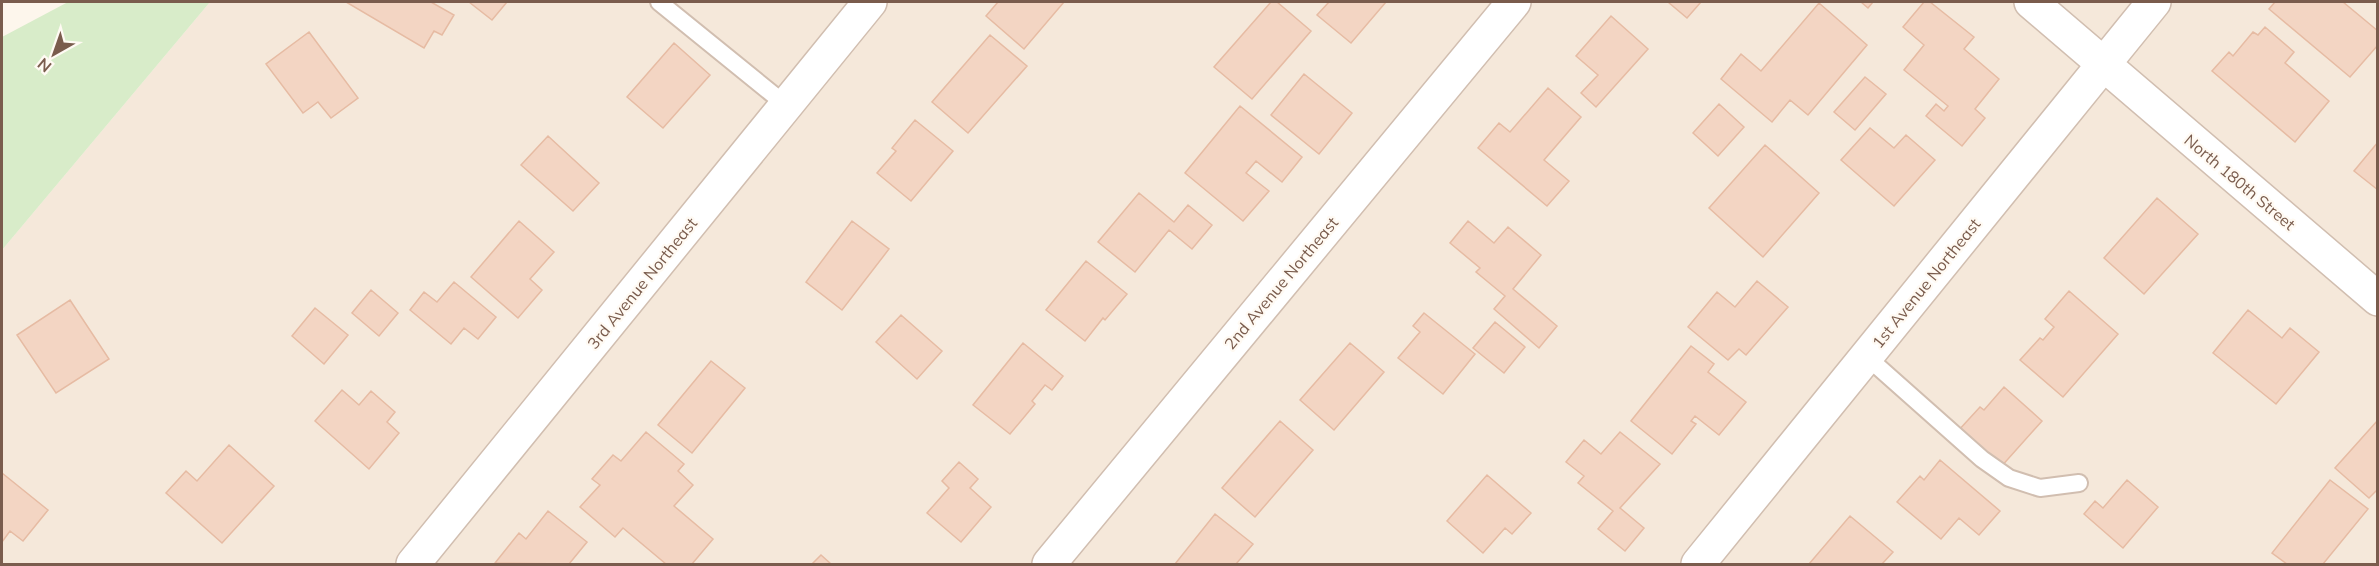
<svg xmlns="http://www.w3.org/2000/svg" width="2379" height="566" font-family="Mulish,sans-serif">
<style>
.residential{fill:#f5e8da}
.green{fill:#d8ecc9}
.building{fill:#f3d5c3;stroke:#e6bba3;stroke-width:1.5}
.lines{fill:none;stroke-linecap:round;stroke-linejoin:round}
.service-casing{stroke:#d1beb0;stroke-width:20}
.minor-casing{stroke:#d1beb0;stroke-width:36}
.service{stroke:#fff;stroke-width:16}
.minor{stroke:#fff;stroke-width:33}
.labels{text-anchor:middle;stroke-width:4.5;stroke-linejoin:round;paint-order:stroke}
.street-label{font-size:16px;fill:#7a5c4d;stroke:#fffaf3}
</style>
<rect width="100%" height="100%" fill="#fdf6ec"/>
<path class="residential" d="M210,2H2377V564H2V250Z"/>
<path class="green" d="M68,2H210L2,250V37Z"/>
<path class="building" d="M346,2H431L454,15L442,35L434,31L424,48Z
M469,2H507L492,20Z
M998,2H1064L1024,49L986,16Z
M1271,2H1277L1311,31L1252,99L1214,67Z
M1329,2H1386L1351,43L1317,15Z
M1668,2H1701L1687,18Z
M1861,2H1873L1868,8Z
M1924,2H1930L1974,37L1964,49L1999,79L1975,109L1985,118L1962,146L1926,116L1936,104L1944,111L1948,106L1904,70L1924,45L1903,27Z
M2275,2H2343L2378,31V45L2350,77L2269,9Z
M1819,3L1867,45L1808,115L1790,100L1772,122L1721,79L1741,54L1761,71Z
M1611,16L1648,49L1596,107L1581,93L1598,75L1576,56Z
M2265,27L2294,52L2285,63L2329,101L2295,142L2212,71L2229,52L2233,56L2253,32L2258,35Z
M309,32L358,98L331,118L318,102L303,113L266,64Z
M990,35L1027,66L968,133L932,102Z
M674,43L710,75L663,128L627,97Z
M1304,74L1352,113L1319,154L1271,115Z
M1865,77L1886,94L1855,130L1834,112Z
M1548,88L1581,117L1544,160L1569,181L1547,206L1478,148L1499,123L1510,132Z
M1719,104L1744,127L1718,156L1693,133Z
M1240,106L1302,157L1282,182L1256,161L1246,173L1269,191L1243,221L1185,173Z
M915,120L953,151L911,201L877,173L896,151L892,148Z
M1870,128L1894,148L1906,135L1935,160L1894,206L1841,160Z
M548,136L599,183L573,211L521,165Z
M2378,142V190L2354,171Z
M1765,145L1819,193L1763,257L1709,208Z
M1139,193L1174,222L1188,205L1212,225L1192,249L1169,230L1135,272L1098,242Z
M2157,198L2198,234L2144,294L2104,258Z
M519,221L554,252L530,279L542,290L518,318L471,277Z
M852,221L889,249L842,310L806,282Z
M1468,221L1494,243L1508,227L1541,255L1513,289L1557,326L1539,348L1494,309L1505,296L1476,272L1480,268L1450,243Z
M1086,261L1127,294L1105,320L1103,318L1085,341L1046,310Z
M1757,281L1788,307L1746,355L1739,349L1728,360L1688,327L1717,292L1735,307Z
M454,282L496,317L478,339L464,328L451,344L410,310L424,292L437,302Z
M371,290L398,313L379,336L352,313Z
M2069,291L2118,334L2063,397L2020,360L2040,338L2043,340L2054,327L2045,319Z
M70,300L109,359L56,393L17,335Z
M315,308L348,335L324,364L292,336Z
M2248,310L2282,338L2290,328L2319,352L2276,404L2213,353Z
M1424,313L1475,354L1443,394L1398,358L1420,332L1413,326Z
M901,315L942,351L917,379L876,342Z
M1495,322L1525,347L1504,373L1473,348Z
M1023,343L1063,376L1052,390L1045,385L1032,401L1035,404L1010,434L973,405Z
M1350,343L1384,372L1334,430L1300,400Z
M1691,346L1714,364L1708,372L1746,402L1719,435L1695,416L1691,421L1696,424L1672,454L1631,421Z
M711,361L745,388L692,453L658,425Z
M2004,387L2042,421L2000,468L1958,431L1980,407L1984,410Z
M342,390L359,405L371,391L395,412L387,422L399,433L369,469L315,421Z
M2378,420V489L2369,498L2335,468Z
M1280,421L1313,450L1255,517L1222,488Z
M646,432L684,464L678,471L693,485L674,506L713,539L692,564H666L623,528L615,537L580,507L600,485L592,479L613,455L621,461Z
M1620,432L1660,464L1620,508L1644,528L1625,551L1598,529L1613,511L1578,483L1584,476L1566,462L1584,440L1601,454Z
M229,445L274,486L222,543L166,493L186,471L197,481Z
M1940,460L2000,511L1979,535L1959,518L1941,539L1897,502L1920,476L1924,480Z
M959,462L978,479L970,488L991,507L961,542L927,513L949,488L942,481Z
M2,473L48,510L23,541L10,531L2,542Z
M1487,475L1531,513L1512,534L1505,528L1483,553L1447,521Z
M2127,480L2158,507L2123,548L2084,514L2095,501L2103,508Z
M2330,480L2368,509L2323,564H2287L2272,553Z
M548,511L587,542L569,564L495,563L519,533L526,539Z
M1215,514L1253,544L1236,564H1175Z
M1850,516L1893,552L1882,564H1809Z
M821,555L831,564H812Z"/>
<g class="lines">
<defs>
<path id="service" d="M659,2L786,105
M1866,356L1982,459L2009,478L2040,488L2079,483"/>
<path id="minor" d="M2031,2L2378,299
M413,564L870,2
M1049,564L1514,2
M1698,564L2154,2"/>
</defs>
<use href="#service" class="service-casing"/>
<use href="#minor" class="minor-casing"/>
<use href="#service" class="service"/>
<use href="#minor" class="minor"/>
</g>
<g class="labels">
<g class="street-label">
<text transform="translate(2240 182) rotate(40)" y="6">North 180th Street</text>
<text transform="translate(642 283) rotate(-51)" y="6">3rd Avenue Northeast</text>
<text transform="translate(1281 283) rotate(-50)" y="6">2nd Avenue Northeast</text>
<text transform="translate(1926 283) rotate(-51)" y="6">1st Avenue Northeast</text>
</g>
</g>
<rect width="2379" height="566" fill="none" stroke="#7a5c4d" stroke-width="6"/>
<g transform="translate(54 54) rotate(220)" stroke="#fffaf3" stroke-width="4.5" paint-order="stroke">
<path d="M0-4.5L10 22L0 15L-10 22Z" fill="#7a5c4d"/>
<text y="-9" font-size="16" font-weight="bold" text-anchor="middle" fill="#7a5c4d">N</text>
</g>
</svg>
